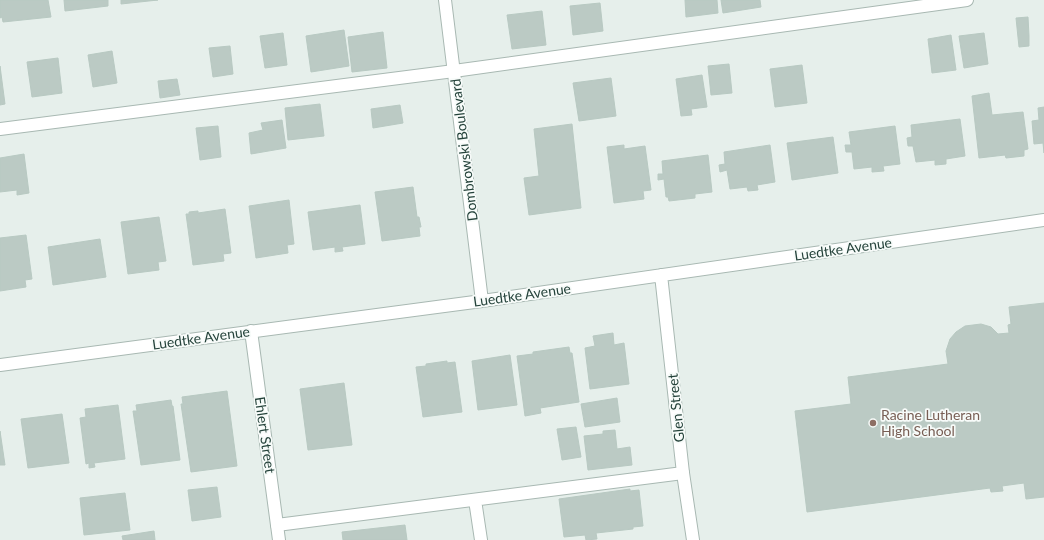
<svg xmlns="http://www.w3.org/2000/svg" width="1044" height="540" font-family="Lato,sans-serif">
<style>
.building{fill:#bbcac4;stroke:#b8c9c2}
.lines{fill:none;stroke-linecap:round;stroke-linejoin:round}
.lane-casing{stroke:#a8b8b2;stroke-width:14}
.street-casing{stroke:#a8b8b2;stroke-width:14}
.lane{stroke:#fff;stroke-width:12}
.street{stroke:#fff;stroke-width:12}
.education-dot{fill:#8d6e63;stroke:#f7fbf9;stroke-width:1.5}
.labels{text-anchor:middle;stroke-width:3.5;stroke-linejoin:round;paint-order:stroke}
.street-label{font-size:14px;fill:#24423a;stroke:#f7fbf9}
.education-label{font-size:14px;fill:#785e54;stroke:#f7fbf9;text-anchor:start}
</style>
<rect width="100%" height="100%" fill="#e6efeb"/>
<path class="building" d="M0,0H48L51,17L3,22L2,17L0,18Z
M64,0H108V6L65,11Z
M121,0H158L121,4Z
M685,0H717L718,13L686,17Z
M721,0H760L761,7L723,13Z
M600,3L603,31L573,35L570,6Z
M542,11L546,45L512,49L507,15Z
M1028,17L1029,36V46L1019,47L1016,18Z
M344,30L349,66L311,72L306,36Z
M383,32L387,68L352,72L348,37Z
M283,33L287,65L265,68L260,36Z
M984,33L988,64L964,68L959,36Z
M951,35L956,70L932,73L928,39Z
M230,46L233,74L213,77L209,48Z
M112,51L117,83L93,87L88,55Z
M58,58L62,93L32,97L27,62Z
M729,64L732,93L711,95L708,66Z
M802,65L807,103L775,107L770,69Z
M0,66L5,104L0,105Z
M702,75L707,107L691,109L692,115L681,116L676,79Z
M611,78L616,116L579,121L573,83Z
M177,79L180,95L160,98L158,81Z
M989,93L992,115L1023,112L1028,149L1024,150V156L1006,158L1005,155L979,158L972,96Z
M320,104L324,136L288,140L285,108Z
M400,105L403,123L373,128L371,109Z
M1044,107V153L1043,143L1034,144L1032,121L1039,120L1038,108Z
M960,119L965,156L946,159V164L935,165V160L916,162L913,146H908L907,138L912,137L911,125Z
M282,120L286,148L251,154L249,133L263,130L261,123Z
M572,124L581,208L529,215L524,178L539,176L534,129Z
M218,126L221,157L200,160L196,128Z
M895,126L900,164L883,166L884,171L872,172V167L854,169L852,152H846L845,145H851L849,132Z
M833,137L838,173L792,180L787,143Z
M624,145V149L645,146L651,190L643,191L644,199L614,203L607,147Z
M770,145L775,182L757,185L758,190L748,191L747,187L730,189L727,170L720,172L719,165L725,164L724,152Z
M24,154L29,193L17,195V190L0,192V158Z
M708,155L712,192L695,194V198L669,201L668,197H666L664,179L658,180V174H663L662,161Z
M413,187L417,217H419L421,227H419L420,236L382,241L375,192Z
M289,200L294,244L287,245L288,253L256,258L249,206Z
M360,205L365,244L342,247L343,251L335,252V247L313,250L308,212Z
M225,209L231,253L223,254L224,261L193,265L186,214H189V212L198,211V213Z
M159,217L166,261L158,262L159,270L128,274L121,222Z
M26,235L32,279L25,280L26,287L0,291V238Z
M100,239L106,277L53,285L48,247Z
M1044,303V497L1026,499L1024,483L1002,486L1003,491L991,492L990,488L807,512L795,411L851,404L848,377L948,364L946,351L950,339L956,332L965,326L981,324L991,327L998,334L1009,333L1008,325L1011,324L1009,307Z
M613,333L614,345L624,343L629,384L590,389L585,348L595,346L593,336Z
M569,347L570,353H572L579,402L540,408L541,413L525,416L517,356L533,354V352Z
M510,355L517,405L478,410L472,361Z
M447,361V363L455,362L462,412L423,417L416,367L426,366V364Z
M344,383L352,445L308,450L300,389Z
M227,391L237,466L191,472L181,404H183L182,397Z
M617,398L620,422L585,427L581,404Z
M171,400L172,406H173L180,460L141,465L133,411H137L136,405Z
M118,405L125,459L94,463L95,467L89,468V463L86,464L80,418L86,417L85,409Z
M62,414L69,463L28,468L21,419Z
M576,427L581,457L562,460L557,429Z
M615,430L617,449L630,447L632,465L588,470L584,436L603,434V431Z
M0,431L5,465H0Z
M217,487L221,517L192,521L188,490Z
M630,489V491L639,490L643,526L633,527V529L596,533L597,539L586,540L585,535L564,537L559,499Z
M125,493L130,530L84,535L80,498Z
M405,525L407,540H343L342,532Z
M154,531L155,540H123L122,536Z"/>
<g class="lines">
<defs>
<path id="lane" d="M0,129L454,71L967,0
M475,500L481,540
M277,525L683,473"/>
<path id="street" d="M445,0L482,301
M661,275L683,473L693,540
M251,331L279,540
M0,365L482,301L1044,220"/>
</defs>
<use href="#lane" class="lane-casing"/>
<use href="#street" class="street-casing"/>
<use href="#lane" class="lane"/>
<use href="#street" class="street"/>
</g>
<circle class="education-dot" cx="873" cy="423" r="4"/>
<g class="labels">
<g class="street-label">
<text transform="translate(464 150) rotate(-97)" y="5">Dombrowski Boulevard</text>
<text transform="translate(843 249) rotate(-8)" y="5">Luedtke Avenue</text>
<text transform="translate(522 295) rotate(-8)" y="5">Luedtke Avenue</text>
<text transform="translate(201 338) rotate(-8)" y="5">Luedtke Avenue</text>
<text transform="translate(676 408) rotate(-96)" y="5">Glen Street</text>
<text transform="translate(265 435) rotate(82)" y="5">Ehlert Street</text>
</g>
<g class="education-label">
<text x="881" y="420">Racine Lutheran<tspan x="881" dy="16">High School</tspan></text>
</g>
</g>
</svg>
